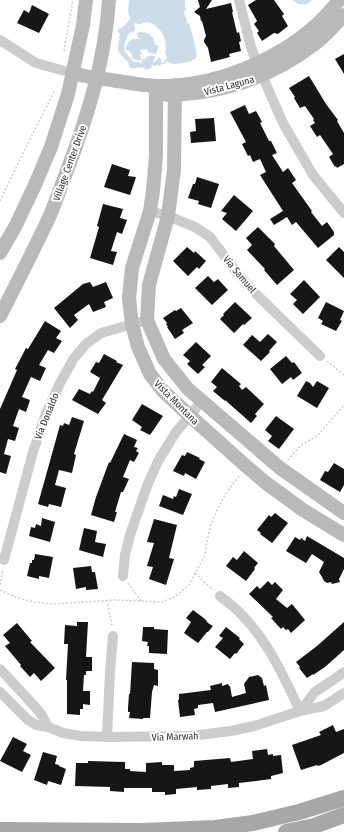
<svg xmlns="http://www.w3.org/2000/svg" width="344" height="832" font-family="'Fira Sans Condensed',sans-serif">
<style>
.water{fill:#ccdce9;fill-rule:evenodd}
.building{fill:#161616}
.lines{fill:none;stroke-linecap:round;stroke-linejoin:round}
.path{stroke:#ccc;stroke-width:1.5;stroke-dasharray:2 2;stroke-linecap:butt}
.street{stroke:#ccc;stroke-width:10}
.secondary{stroke:#b9b9b9;stroke-width:14}
.primary{stroke:#a7a7a7;stroke-width:16}
.labels{text-anchor:middle;stroke-width:4;stroke-linejoin:round;paint-order:stroke}
.street-label{font-size:10px;fill:#2f2f2f;stroke:#fff}
</style>
<rect width="100%" height="100%" fill="#fff"/>
<path class="water" d="M129,0H185V7L184,8H186V10L184,11L185,17H186L187,23H189C191,31 194,38 195,46C196,52 198,54 195,59L192,60V61C189,62 187,62 183,63C175,63 174,66 167,61L165,64H161L160,66L158,65L155,66L152,65L151,67L152,68L143,70L145,68L144,67L140,68L138,67L136,68H130C129,66 129,64 128,62C125,59 120,54 118,50C118,47 119,43 119,40H120L119,37L120,34L118,32V28L119,29L123,27L130,19L128,11ZM148,22C155,24 164,32 165,41C166,44 165,47 166,50L165,52L167,58L164,61V63H161V59L160,58L157,59V61H155V62L153,63V62L155,58V56H152L151,55L147,57L146,56L145,59H143L141,64L139,62H134L131,60L132,57L130,59L126,52L124,51L126,50L124,49L125,45L124,44L125,43V40L126,41L127,37V35L128,36L130,32L131,33L135,30V27L134,26V23L139,24Z
M293,0H312C307,6 298,6 293,0Z
M139,32C143,32 148,32 151,36V37H153L155,45H158V48L156,54L149,53L146,49L140,50V52H142L140,55L141,58L142,59L138,61L135,59L134,60C132,57 132,52 128,50L126,51V47L128,43L132,39H139L137,35L138,34H136Z"/>
<path class="building" d="M198,0H212L206,9L231,3L233,12H232L237,33L239,32L241,41L239,42L241,51L229,54L230,57L211,62L208,48L204,42V40L206,36L202,21H201L200,16L194,12L200,7Z
M256,0H274L284,14L282,16L288,26L278,34L274,33L262,41L257,33L259,31L254,24L257,21L248,5Z
M32,5L49,14L39,33L17,23L24,10L29,13Z
M344,54V74L335,59Z
M309,76L326,104L338,120L337,121L344,133V164L337,168L336,166L335,167L329,157L333,154L320,135L317,137L310,126L315,123L313,120L314,119L305,106L300,108L294,98L295,97L289,88Z
M245,105L249,114L256,111L262,122L260,123L269,141H271L277,153L272,155L283,172L288,168L296,180L292,183L312,211L311,212L322,226L327,222L334,232V235L318,248L296,222L292,225L287,217L274,225L270,219L283,211L260,175L266,172L260,159L253,162L250,155L248,156L242,144L246,142L230,112Z
M214,118L216,141L191,143L190,132L196,131L195,119Z
M112,164L130,170L128,176L136,177L130,195L104,187Z
M197,177L219,184L211,208L198,204L199,201L188,198L193,184H195Z
M234,195L253,211L236,231L222,219L227,213L221,211Z
M103,204L123,209L120,218L127,220L122,234L117,232L111,251L117,252L113,265L90,258L99,227L97,226Z
M258,227L275,244L274,246L294,270L277,285L264,270L265,269L247,250L252,245L246,238Z
M187,247L194,253L195,251L206,261L199,269L197,267L188,276L173,261Z
M339,247L344,252V278L326,260Z
M208,276L214,282L218,279L228,290L212,305L195,288Z
M304,280L320,297L303,314L293,304L297,300L290,294Z
M90,282L93,287L106,282L113,298L104,302L106,307L93,312L89,304L74,315L78,320L70,328L54,308L83,284Z
M235,302L252,318L244,325L243,324L234,333L220,319L224,315L223,314Z
M326,302L344,311L340,320L342,321L336,331L321,324L323,321L318,318Z
M181,308L193,323L182,330L184,333L175,339L167,327H168L166,324L167,323L163,318L175,310L176,311Z
M45,321L61,331L56,338L62,341L54,353L48,350L39,365L46,368L40,381L31,377L22,397L30,400L26,412L19,409L13,426L19,428L15,441L8,439L4,454L11,456L6,474L0,472V409L17,370L15,369L26,348L28,349Z
M268,334L277,342L269,351L270,352L261,361L243,345L252,335L260,342Z
M196,342L211,356L202,365L205,367L198,374L187,364L190,361L183,355Z
M104,354L117,361L116,362L123,365L102,400L106,403L98,414L72,400L79,389L90,394L92,391L93,392L100,378L90,372L96,362L99,363Z
M286,356L292,363L294,362L302,373L293,380L291,377L282,384L270,369Z
M222,368L241,384L239,386L242,390L246,387L264,404L255,414L257,416L251,423L225,400V401L213,391L217,387L211,382Z
M306,381L310,383L313,387L317,381L329,388L317,408L297,396Z
M142,404L163,416L150,435L140,430L142,427L132,420Z
M276,416L294,429L279,449L268,441L272,436L265,430Z
M72,417L84,421L74,454L76,455L72,473L59,470L55,485L66,488L61,507L49,504L48,507L38,504L60,425L63,426L64,423L69,425Z
M124,434L137,440L134,447L138,448L136,451L139,453L134,462L130,460L123,477L129,479L123,492H121L115,512H117L114,522L91,515L96,497L109,462L110,463Z
M187,452L200,458L199,459L205,462L196,479L185,473L184,476L173,471L182,455L185,456Z
M334,463L344,469V485L340,492L320,480L325,471L328,472Z
M179,489L192,494L183,515L159,506L163,495L173,499L174,496L176,497Z
M275,513L288,523L273,542L272,543L260,534L261,533L257,530L269,515L271,517Z
M42,518L55,522L50,542L29,536L31,527L35,528L36,524L41,526Z
M154,519L177,525L169,558L174,559L166,585L149,579L153,567L147,566L154,543L147,542Z
M84,528L97,531L95,542L106,544L103,557L79,550Z
M307,536L344,558V569L339,579L340,582L332,584L331,582L327,583L324,581L322,577L319,572L324,562L312,554L306,563L286,551L295,537L300,540L301,538L305,541Z
M244,551L258,563L254,568L255,569L246,581L226,566L233,557L237,560Z
M35,554L53,557L49,578L39,576V579L27,576L30,563H32V560H34Z
M91,566L92,572H95L98,589L86,590V587L76,589L73,568Z
M268,581L272,585L275,582L283,590L276,599L287,608L292,604L305,620L291,633L288,629L286,630L283,627L281,629L271,618L273,617L249,594L257,586L260,589Z
M193,610L205,619L208,623L213,626L208,632H207L198,643L184,633L191,622L186,618Z
M77,622H88L86,657H92V671H86V675H84L83,691H90V705L83,704V709H80V715L67,714V680H66L68,644H64L65,625L77,626Z
M344,622V650L325,667L313,675V674L307,678L299,668L300,667L296,662L317,646Z
M17,623L32,641L30,642L55,668L41,681L34,673L30,677L20,666L21,665L5,646L10,643L3,635Z
M143,627H154V629L168,630L167,654L149,653V646H147L148,642L142,641Z
M226,627L240,638L239,639L244,644L236,654L235,653L230,659L215,647L223,638L219,636Z
M132,662L154,663V669L158,670V686L154,685L152,692L150,718H143V719L129,718L130,712H128V708L129,694H130Z
M258,675L262,678L264,686L266,685L269,700L215,712L213,703L198,705V708L194,709L195,715L180,717L178,700H179V694L211,690L210,686L222,683V686L228,684L229,686H230L232,697L246,693L244,684L249,677Z
M333,725L336,732L344,729V753L321,765L318,766L317,765L301,770L292,745L321,735L319,732Z
M13,737L27,744L23,751L31,755L22,772L0,761Z
M267,749L268,755L273,754V756L281,755L283,773L271,776V779L239,783V787L228,788V784L211,786V789L197,790V787L176,789V794L165,795V792H152V788H124V792L110,791V787L75,786L76,763H88V761L125,762V769H130V771L146,772V763L162,762V765H174V771L190,770V768L194,767V761L230,758L231,762L253,759L252,751Z
M43,752L57,756L55,764L59,765V766L66,769L61,785L48,781L47,785L34,780Z"/>
<g class="lines">
<path class="path" d="M64,51L73,0
M0,201L30,139L55,90
M327,361L344,375
M288,460L301,445L317,436L344,405
M195,573L213,590
M128,583L141,601
M0,585L3,569
M0,590L15,597L34,602L53,604L115,600L162,602L176,596L189,585L204,557L210,527L217,510L227,492L239,476
M107,600L112,626"/>
<path class="street" d="M239,0L251,47L257,64L283,123L313,175L344,213
M0,40L36,63L72,73
M150,211L168,216L195,227L210,237L220,250L234,269L252,290L320,356
M4,560L33,452L45,416L60,383L74,358L86,344L101,333L147,320
M123,576L125,555L130,535L147,486L158,461L176,432L202,401
M220,596C227,602 235,607 241,614C268,641 284,677 300,711
M0,669L38,710L43,717L48,727
M0,692L28,720L36,725L48,727L63,733L81,736L107,737L191,736L231,731L254,726L300,711L324,706L344,693
M300,711L315,692L333,680L344,672
M107,737L110,671L113,636"/>
<path class="secondary" d="M72,73C80,75 88,77 96,78C101,79 106,79 111,80C126,82 140,85 156,86C222,87 299,53 339,0
M175,85L174,170L168,216L149,285L147,320L164,359L188,389L280,468L344,513
M156,86V155L153,191L150,211L132,268L129,298L132,324L138,347L150,374L163,391L190,416L246,466L266,483L303,510L344,535
M167,95C222,94 272,77 316,43C326,35 335,25 344,15
M0,253L15,227L34,187L51,147L68,94L83,25L86,0
M0,316C16,285 31,255 46,224C54,208 59,191 65,176C87,119 105,61 109,0"/>
<path class="primary" d="M0,830L142,831L215,828L253,823L299,812L344,798
M286,832L314,826L344,815"/>
</g>
<g class="labels">
<g class="street-label">
<text transform="translate(229 85) rotate(-15)" y="4">Vista Laguna</text>
<text transform="translate(69 163) rotate(-70)" y="4">Village Center Drive</text>
<text transform="translate(240 274) rotate(50)" y="4">Via Samuel</text>
<text transform="translate(177 402) rotate(45)" y="4">Vista Montana</text>
<text transform="translate(46 416) rotate(-68)" y="4">Via Donaldo</text>
<text transform="translate(175 736) rotate(-2)" y="4">Via Marwah</text>
</g>
</g>
</svg>
